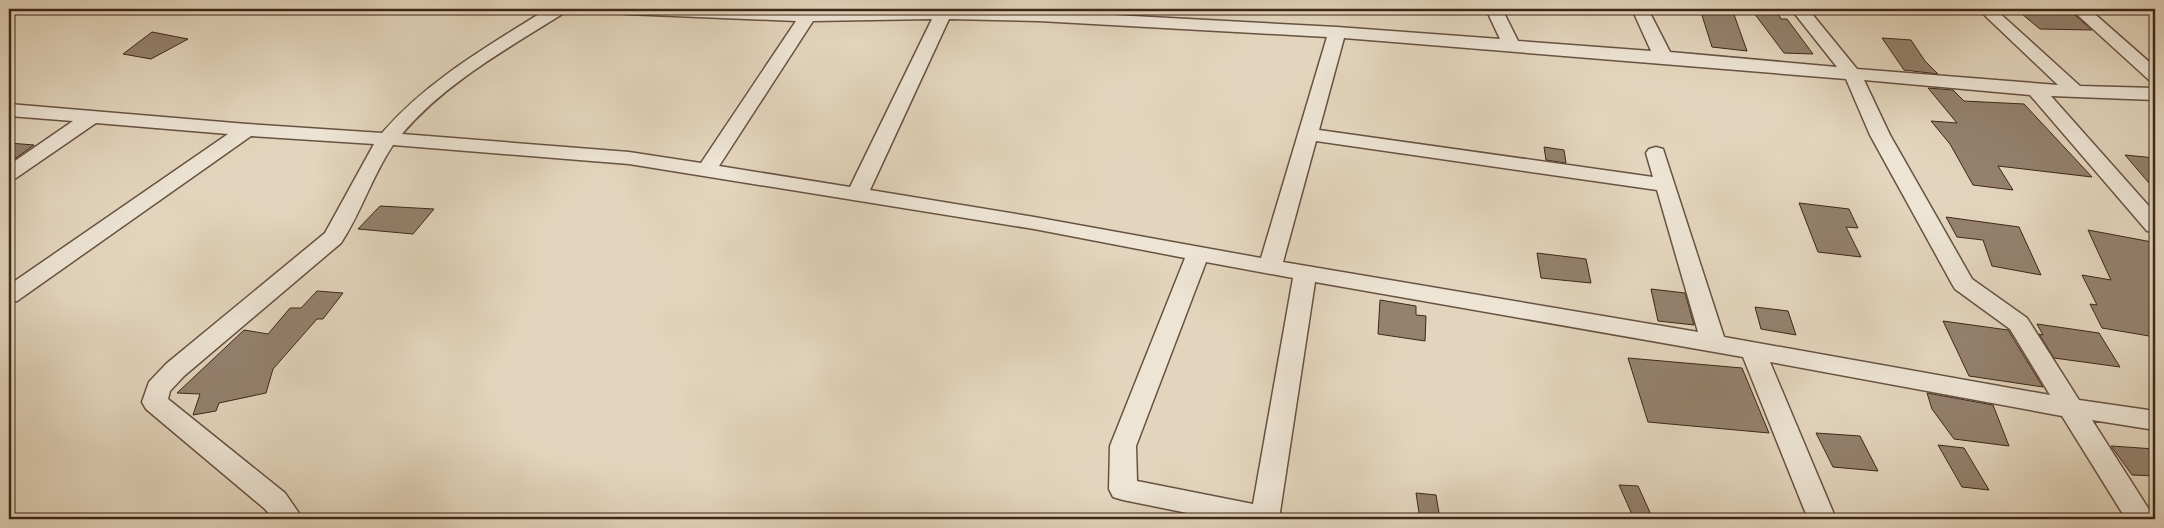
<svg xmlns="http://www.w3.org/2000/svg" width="2164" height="528" font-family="'IM FELL Double Pica',serif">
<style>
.building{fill:#94816e;stroke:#3e2719}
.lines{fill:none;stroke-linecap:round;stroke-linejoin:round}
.street-casing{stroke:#675242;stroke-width:3}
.street{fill:#ede4d4;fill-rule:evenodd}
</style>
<rect width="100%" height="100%" fill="#e3d5bd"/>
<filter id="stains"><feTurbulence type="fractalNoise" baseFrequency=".004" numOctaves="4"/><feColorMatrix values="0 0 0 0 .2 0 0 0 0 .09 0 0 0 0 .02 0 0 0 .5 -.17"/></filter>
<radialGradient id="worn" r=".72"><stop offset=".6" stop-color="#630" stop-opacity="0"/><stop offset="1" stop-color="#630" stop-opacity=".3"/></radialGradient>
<path class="building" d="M1700,9H1732L1747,51L1712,47Z
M1751,9H1776L1781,19H1787L1813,54L1784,53Z
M2016,9H2068L2092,30L2040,29Z
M152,32L188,39L151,59L123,54Z
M1882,38L1911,40L1925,61L1938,74L1904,70Z
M1928,88L1953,90L1964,101L2024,104L2092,177L1998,166L2013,190L1973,185L1950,144L1931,121L1957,123Z
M9,143L34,145L9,163Z
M1544,147L1564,150L1566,163L1546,160Z
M2125,155L2155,158V190Z
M1799,203L1849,209L1858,228L1846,227L1861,257L1818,252Z
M380,206L434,209L413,234L358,229Z
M1946,217L2019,227L2041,275L1992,266L1983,240L1957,237Z
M2088,230L2152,242L2155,249V337L2102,328L2090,304L2097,305L2082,275L2111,280Z
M1537,253L1586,259L1591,283L1541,278Z
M1651,289L1685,293L1694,325L1658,321Z
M317,291L343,293L323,319H317L273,369L266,393L219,403L216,411L193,415L200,394L177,393L244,330L268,334L290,308H301Z
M1380,300L1416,306V315L1426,316L1425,341L1378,334Z
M1755,307L1788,311L1796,335L1761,329Z
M1943,321L2008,330L2043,387L1969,376Z
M2037,324L2099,333L2120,367L2054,358L2039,334L2043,335Z
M1628,358L1742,368L1769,433L1648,422Z
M1927,393L1993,405L2009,446L1954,439L1932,409Z
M1816,433L1860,436L1878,471L1833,467Z
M1938,445L1964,448L1989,490L1962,487Z
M2111,446L2155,449V476L2132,475Z
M1619,485L1638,486L1653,519H1634Z
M1416,493L1436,495L1440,519H1420Z"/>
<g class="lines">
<defs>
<path id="street" d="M547,9H566L564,13C507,49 446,82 402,134L629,152L701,163L796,21L626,14L620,13L618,9L1039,11L1337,27L1500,39L1486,9H1502L1518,41L1651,51L1632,9H1648L1670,52L1837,67L1791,9H1808L1857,69L2058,85L1978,9H1995L2080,86L2155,88V100L2051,96L2155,213V232L2147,231L2030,95L1864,80L1890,135L1972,279L2027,318L2079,400L2155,411V430L2092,420L2155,519H2126L2062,416L1770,362L1836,519H1808L1743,357L1315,282L1280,512L1284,519H1217L1123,500L1113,497L1109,489L1110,446L1185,258L1034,229L629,164L393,145C372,176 361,213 341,243L184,376L170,391L168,399L285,493L303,519H273L265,509L146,409L142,402L149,382L166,364L325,233L374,144L251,136L17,301L9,303V285L228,134L96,123L16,178L9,180V165L73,121L9,116V104L247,124L382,133C428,80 488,46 547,9ZM932,19L850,187L719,166L813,21ZM949,19L1039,21L1327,37L1261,258L1034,217L870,190ZM1344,38L1846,79L1870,135L1952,284L1955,289L2010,329L2050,395L1724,337L1663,149L1656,147L1649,149L1646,153L1653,177L1319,130ZM1316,141L1657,190L1698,332L1283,262ZM1206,262L1293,278L1253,504L1137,481L1136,446Z
M2071,9H2089L2155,67V81L2149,80Z"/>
</defs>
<use href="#street" class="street-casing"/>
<use href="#street" class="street"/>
</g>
<rect width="2164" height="528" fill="none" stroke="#e3d5bd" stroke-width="30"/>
<rect x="10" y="10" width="2144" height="508" fill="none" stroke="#3e2719" stroke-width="2.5"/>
<rect x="15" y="15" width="2134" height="498" fill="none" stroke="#3e2719"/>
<rect width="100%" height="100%" filter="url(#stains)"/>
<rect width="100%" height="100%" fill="url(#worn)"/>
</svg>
